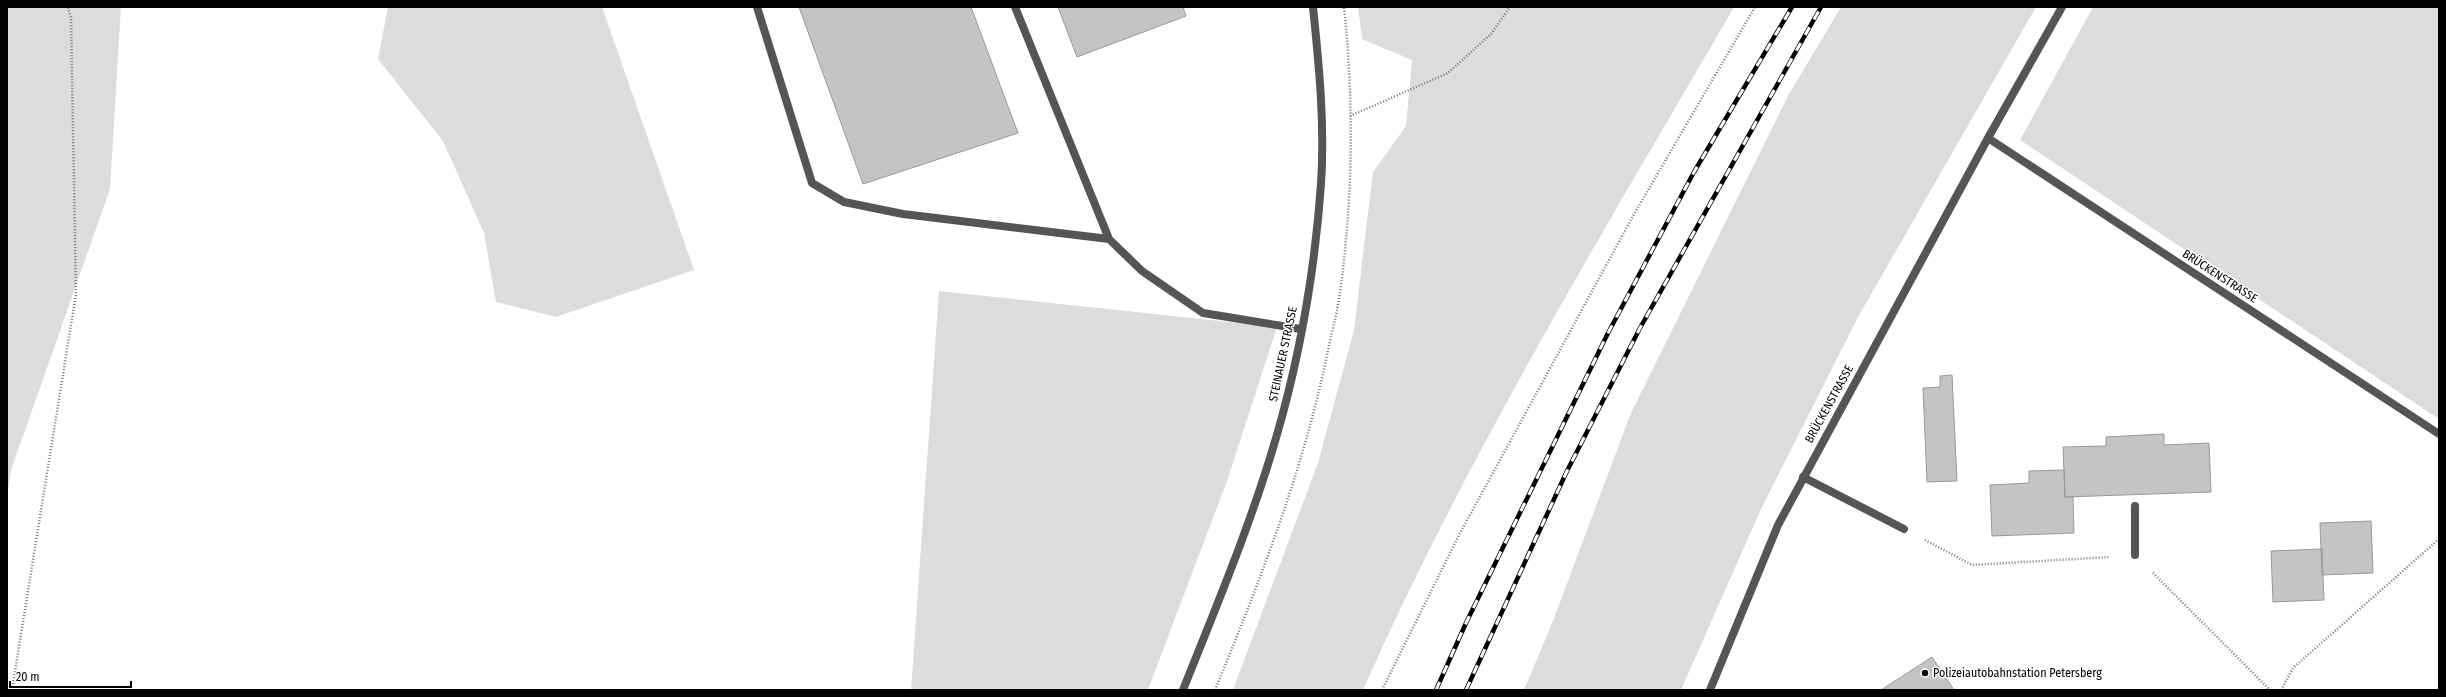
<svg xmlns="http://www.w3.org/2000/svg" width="2446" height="697" font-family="'Fira Sans Condensed',sans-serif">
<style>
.green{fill:#dcdcdc}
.building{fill:#c4c4c4;stroke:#999}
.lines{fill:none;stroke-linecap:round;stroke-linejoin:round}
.path{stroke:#777;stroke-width:2.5;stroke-dasharray:1 2;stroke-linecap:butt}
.service{stroke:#555;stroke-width:8}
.minor{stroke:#555;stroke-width:8}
.tertiary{stroke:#555;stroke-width:8}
.rail-casing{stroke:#000;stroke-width:4.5}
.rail{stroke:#fff;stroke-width:3;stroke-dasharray:9;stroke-linecap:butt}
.poi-dot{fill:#000;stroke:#fff;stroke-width:1.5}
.labels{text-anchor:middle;stroke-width:3;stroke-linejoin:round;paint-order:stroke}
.street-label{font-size:12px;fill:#000;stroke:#fff}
.poi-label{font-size:12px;fill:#000;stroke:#fff;text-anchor:start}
</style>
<rect width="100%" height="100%" fill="#fff"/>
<path class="green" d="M7,7H121L110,189L11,470L7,498Z
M388,7H602L694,270L556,317L496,302L484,233L443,141L378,59Z
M1358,7H1734C1604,231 1468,453 1363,690H1233L1318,463L1354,330L1373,172L1406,126L1412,60L1362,39Z
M1841,7H2036L1858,317L1761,509L1681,690H1524L1553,621L1631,413L1789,94Z
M2093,7H2439V419L2020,140Z
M939,291L1277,327L1228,478L1148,690H911Z"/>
<path class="building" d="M799,7H971L1018,133L863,184Z
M1058,7H1183L1186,16L1077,57Z
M1952,375L1957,481L1927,482L1923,388L1940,387V376Z
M2164,434V445L2209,443L2211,492L2065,497L2063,447L2106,446V437Z
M2064,470L2065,497H2073L2074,533L1992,536L1990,485L2029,483V471Z
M2371,521L2373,573L2322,575L2320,523Z
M2322,549L2324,600L2273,602L2271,551Z
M1932,657L1954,690H1881Z"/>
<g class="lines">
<path class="path" d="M1350,116L1448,73L1491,34L1510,7
M1925,540L1972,565L2110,557
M2153,573L2270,690
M12,690L76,294L71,18L68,7
M1215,690C1260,581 1303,471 1327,355C1331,335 1337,314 1340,293C1353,198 1354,102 1344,7
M1382,690L1458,537L1633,216L1755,7
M2281,690L2293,668L2439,539"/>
<path class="service" d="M757,7L812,183L844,202L903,214L1109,239
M1015,7L1109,239L1142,271L1203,313L1301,329
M1803,477L1904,529
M2135,506V555"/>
<path class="minor" d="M1988,138L2439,434
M1710,690L1778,525L1988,138L2062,7"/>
<path class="tertiary" d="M1183,690C1216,607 1251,524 1276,438C1300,356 1315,268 1321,184C1325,125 1319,65 1313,7"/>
<defs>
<path id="rail" d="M1436,690L1466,623L1608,333L1694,172L1792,7
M1466,690L1567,471L1640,328L1821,7"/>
</defs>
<use href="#rail" class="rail-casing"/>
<use href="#rail" class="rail"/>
</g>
<circle class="poi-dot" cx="1925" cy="673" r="4"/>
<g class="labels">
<g class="street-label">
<text transform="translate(2220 276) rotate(33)" y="4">BRÜCKENSTRASSE</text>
<text transform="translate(1283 354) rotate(-78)" y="4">STEINAUER STRASSE</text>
<text transform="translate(1829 404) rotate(-61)" y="4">BRÜCKENSTRASSE</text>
</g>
<g class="poi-label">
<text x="1933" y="677">Polizeiautobahnstation Petersberg</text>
</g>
</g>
<rect width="2446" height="697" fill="none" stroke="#000000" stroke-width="16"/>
<path d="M10 681v6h121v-6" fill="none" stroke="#000000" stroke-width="2"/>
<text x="16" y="681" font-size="12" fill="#000000" stroke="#ffffff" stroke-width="3" paint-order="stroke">20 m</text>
</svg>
